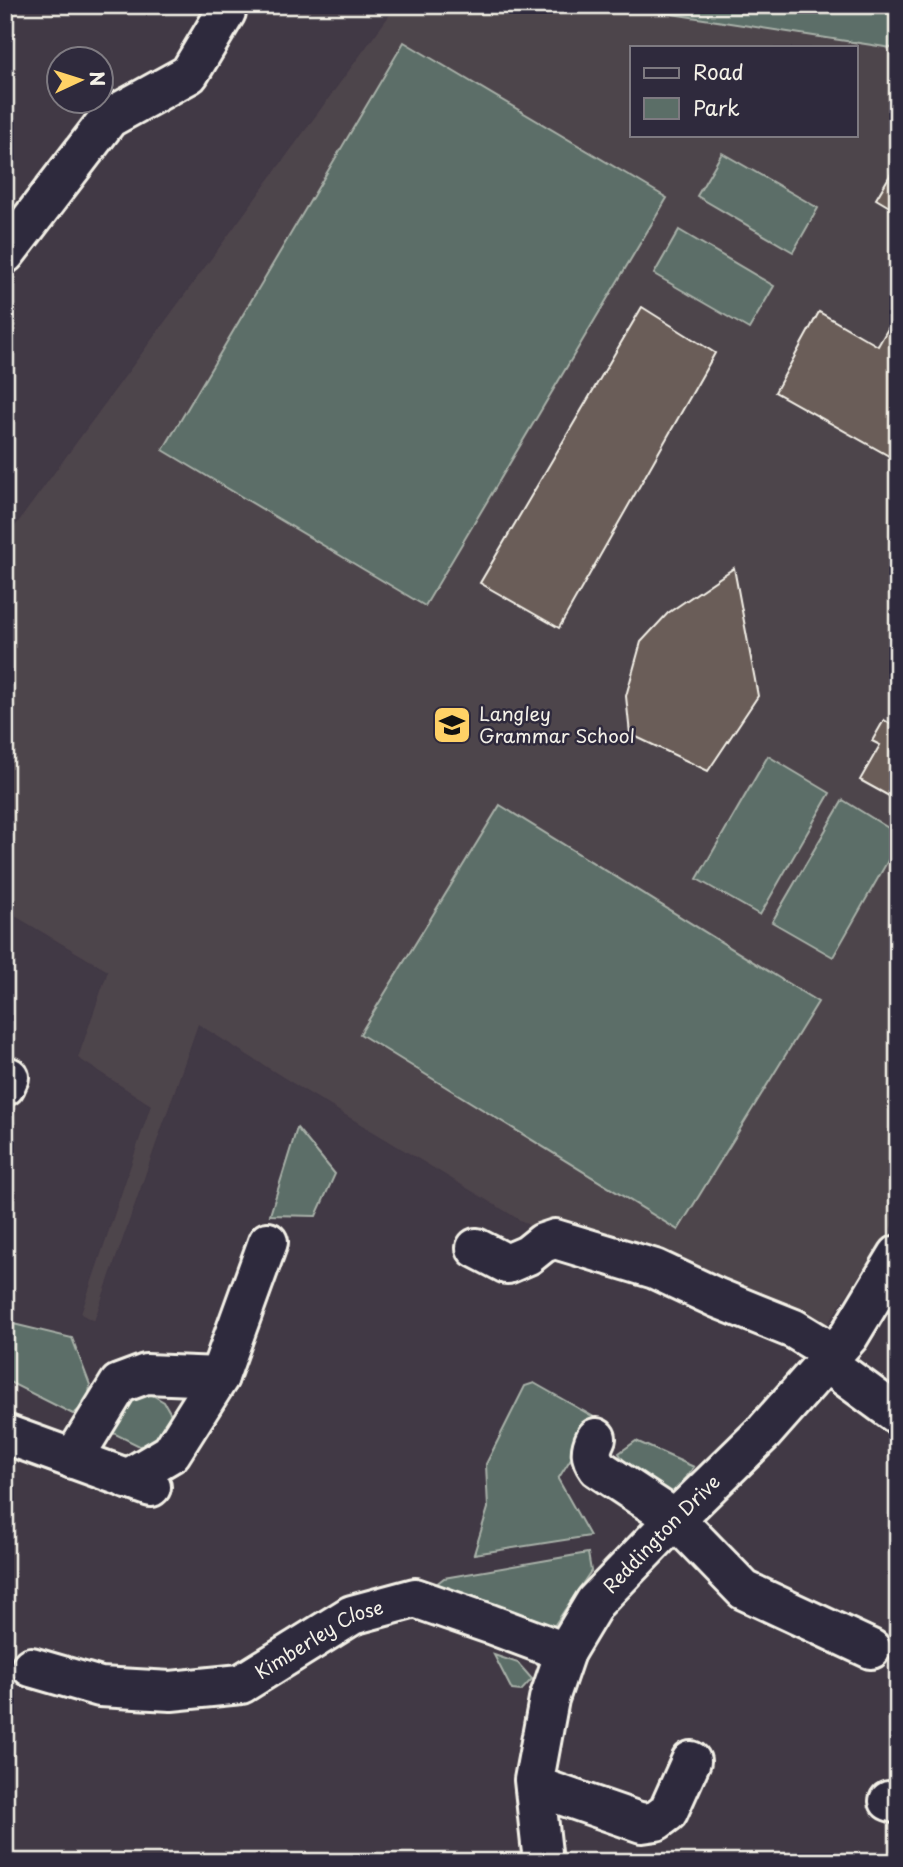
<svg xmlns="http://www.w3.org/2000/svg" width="903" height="1867" font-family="'Playpen Sans',sans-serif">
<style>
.built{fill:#4e444b;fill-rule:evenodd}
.green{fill:#5b6e67;stroke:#a8b0a8;stroke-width:2}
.building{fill:#6b5d59;stroke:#f4f1e8;stroke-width:2}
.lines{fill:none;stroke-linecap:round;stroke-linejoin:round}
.minor-casing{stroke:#f4f1e8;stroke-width:44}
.minor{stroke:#2f2a3d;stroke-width:38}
.labels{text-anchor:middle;stroke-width:5;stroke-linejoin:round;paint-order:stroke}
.poi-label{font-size:19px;fill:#f4f1e8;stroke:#2f2a3d;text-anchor:start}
.street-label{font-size:19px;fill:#f4f1e8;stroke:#2f2a3d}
</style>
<rect width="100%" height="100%" fill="#413945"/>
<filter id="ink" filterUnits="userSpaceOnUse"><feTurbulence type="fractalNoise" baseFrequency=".0143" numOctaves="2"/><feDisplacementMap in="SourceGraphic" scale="14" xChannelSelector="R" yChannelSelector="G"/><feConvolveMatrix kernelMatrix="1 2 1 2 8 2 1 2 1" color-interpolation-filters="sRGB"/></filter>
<g filter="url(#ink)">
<path class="built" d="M397,5H613L898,49V1217L823,1331L724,1289L530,1226L299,1087L198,1024L94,1321L81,1314L151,1105L78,1058L108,971L5,910V540ZM632,47H856V135H632Z"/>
<path class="green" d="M613,5H853L898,12V49Z
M404,42L667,198L425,606L163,450Z
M722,153L818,208L793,252L697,196Z
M679,230L774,286L749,329L654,274Z
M768,756L830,793L760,915L697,879Z
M843,800L898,834V843L833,957L772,922Z
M500,805L818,1002L678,1230L360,1034Z
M297,1128L335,1174L316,1216L270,1215Z
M5,1322L72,1338L90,1385L88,1403L73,1414L5,1380Z
M534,1383L606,1424L572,1457L558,1479L590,1536L474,1554L488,1508L486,1464L525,1386Z
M149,1393L164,1402L172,1416L164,1458L113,1433C113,1403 123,1401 149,1393Z
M636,1441L694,1467L672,1495L637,1484L619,1453Z
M588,1553L591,1571L554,1626L548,1638L435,1585L444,1578Z
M494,1655L518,1663L532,1679L521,1691L512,1690Z"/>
<path class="building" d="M898,162V212L876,199Z
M642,307L715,353L559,628L480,583Z
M898,311V461L775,392L819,312L878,346Z
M734,568L758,696L708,771L630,734L626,696L641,642L668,613Z
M898,715V801L860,780L880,745L872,741L884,720L892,725Z"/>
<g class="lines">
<defs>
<g id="minor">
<path d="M5,254L109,118L189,74L226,12"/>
<path d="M5,1086L9,1077"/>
<path d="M476,1248L507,1264L528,1255L543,1243L555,1239L655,1269L717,1298L794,1329L817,1343L831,1357"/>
<path d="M827,1363L898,1415"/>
<path d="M5,1434L151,1487"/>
<path d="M596,1438C590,1450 590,1457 598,1468L675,1519L744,1590L871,1649"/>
<path d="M73,1459L119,1384L146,1374L219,1377"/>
<path d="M127,1479L171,1453L219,1377L268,1242"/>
<path id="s1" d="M31,1667L100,1687L171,1691L241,1684L352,1615L415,1598L490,1624L565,1652"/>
<path d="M535,1786L642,1823L656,1821L668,1812L691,1761"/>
<path d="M889,1801L898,1804"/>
<path id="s2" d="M543,1862L534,1780L549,1699L565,1652L595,1602L675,1519L764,1432L849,1336L898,1255"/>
</g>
</defs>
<use href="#minor" class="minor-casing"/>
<use href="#minor" class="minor"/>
</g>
</g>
<defs>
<symbol id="school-square" viewBox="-11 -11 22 22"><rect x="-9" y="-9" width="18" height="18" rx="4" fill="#ffd166" stroke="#2f2a3d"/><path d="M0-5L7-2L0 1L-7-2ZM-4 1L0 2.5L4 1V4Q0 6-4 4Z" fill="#111"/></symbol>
</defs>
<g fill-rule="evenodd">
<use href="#school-square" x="430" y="703" width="44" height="44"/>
</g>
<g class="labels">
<g class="poi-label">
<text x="479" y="721">Langley<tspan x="479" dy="22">Grammar School</tspan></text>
</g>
<g class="street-label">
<text dy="7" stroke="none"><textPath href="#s2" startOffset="368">Reddington Drive</textPath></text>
<text dy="7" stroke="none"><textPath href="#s1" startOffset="304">Kimberley Close</textPath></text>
</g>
</g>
<rect width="903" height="1867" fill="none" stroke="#2f2a3d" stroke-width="28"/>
<rect x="14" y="14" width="875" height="1839" fill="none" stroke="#f4f1e8" stroke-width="2.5" filter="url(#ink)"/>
<rect x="630" y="46" width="228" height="91" fill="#2f2a3d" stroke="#7e7a81" stroke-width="2"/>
<rect x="644" y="68" width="35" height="10" fill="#2f2a3d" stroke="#7e7a81" stroke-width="2"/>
<text x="693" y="80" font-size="21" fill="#f4f1e8">Road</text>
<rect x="644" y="98" width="35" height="21" fill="#5b6e67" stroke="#7e7a81" stroke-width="2"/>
<text x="693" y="116" font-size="21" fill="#f4f1e8">Park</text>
<g transform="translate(80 80) rotate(86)"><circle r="33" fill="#2f2a3d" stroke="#7e7a81" stroke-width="2"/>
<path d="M0-5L12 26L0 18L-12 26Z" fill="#ffd166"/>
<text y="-10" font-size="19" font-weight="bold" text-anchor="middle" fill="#f4f1e8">N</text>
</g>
</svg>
